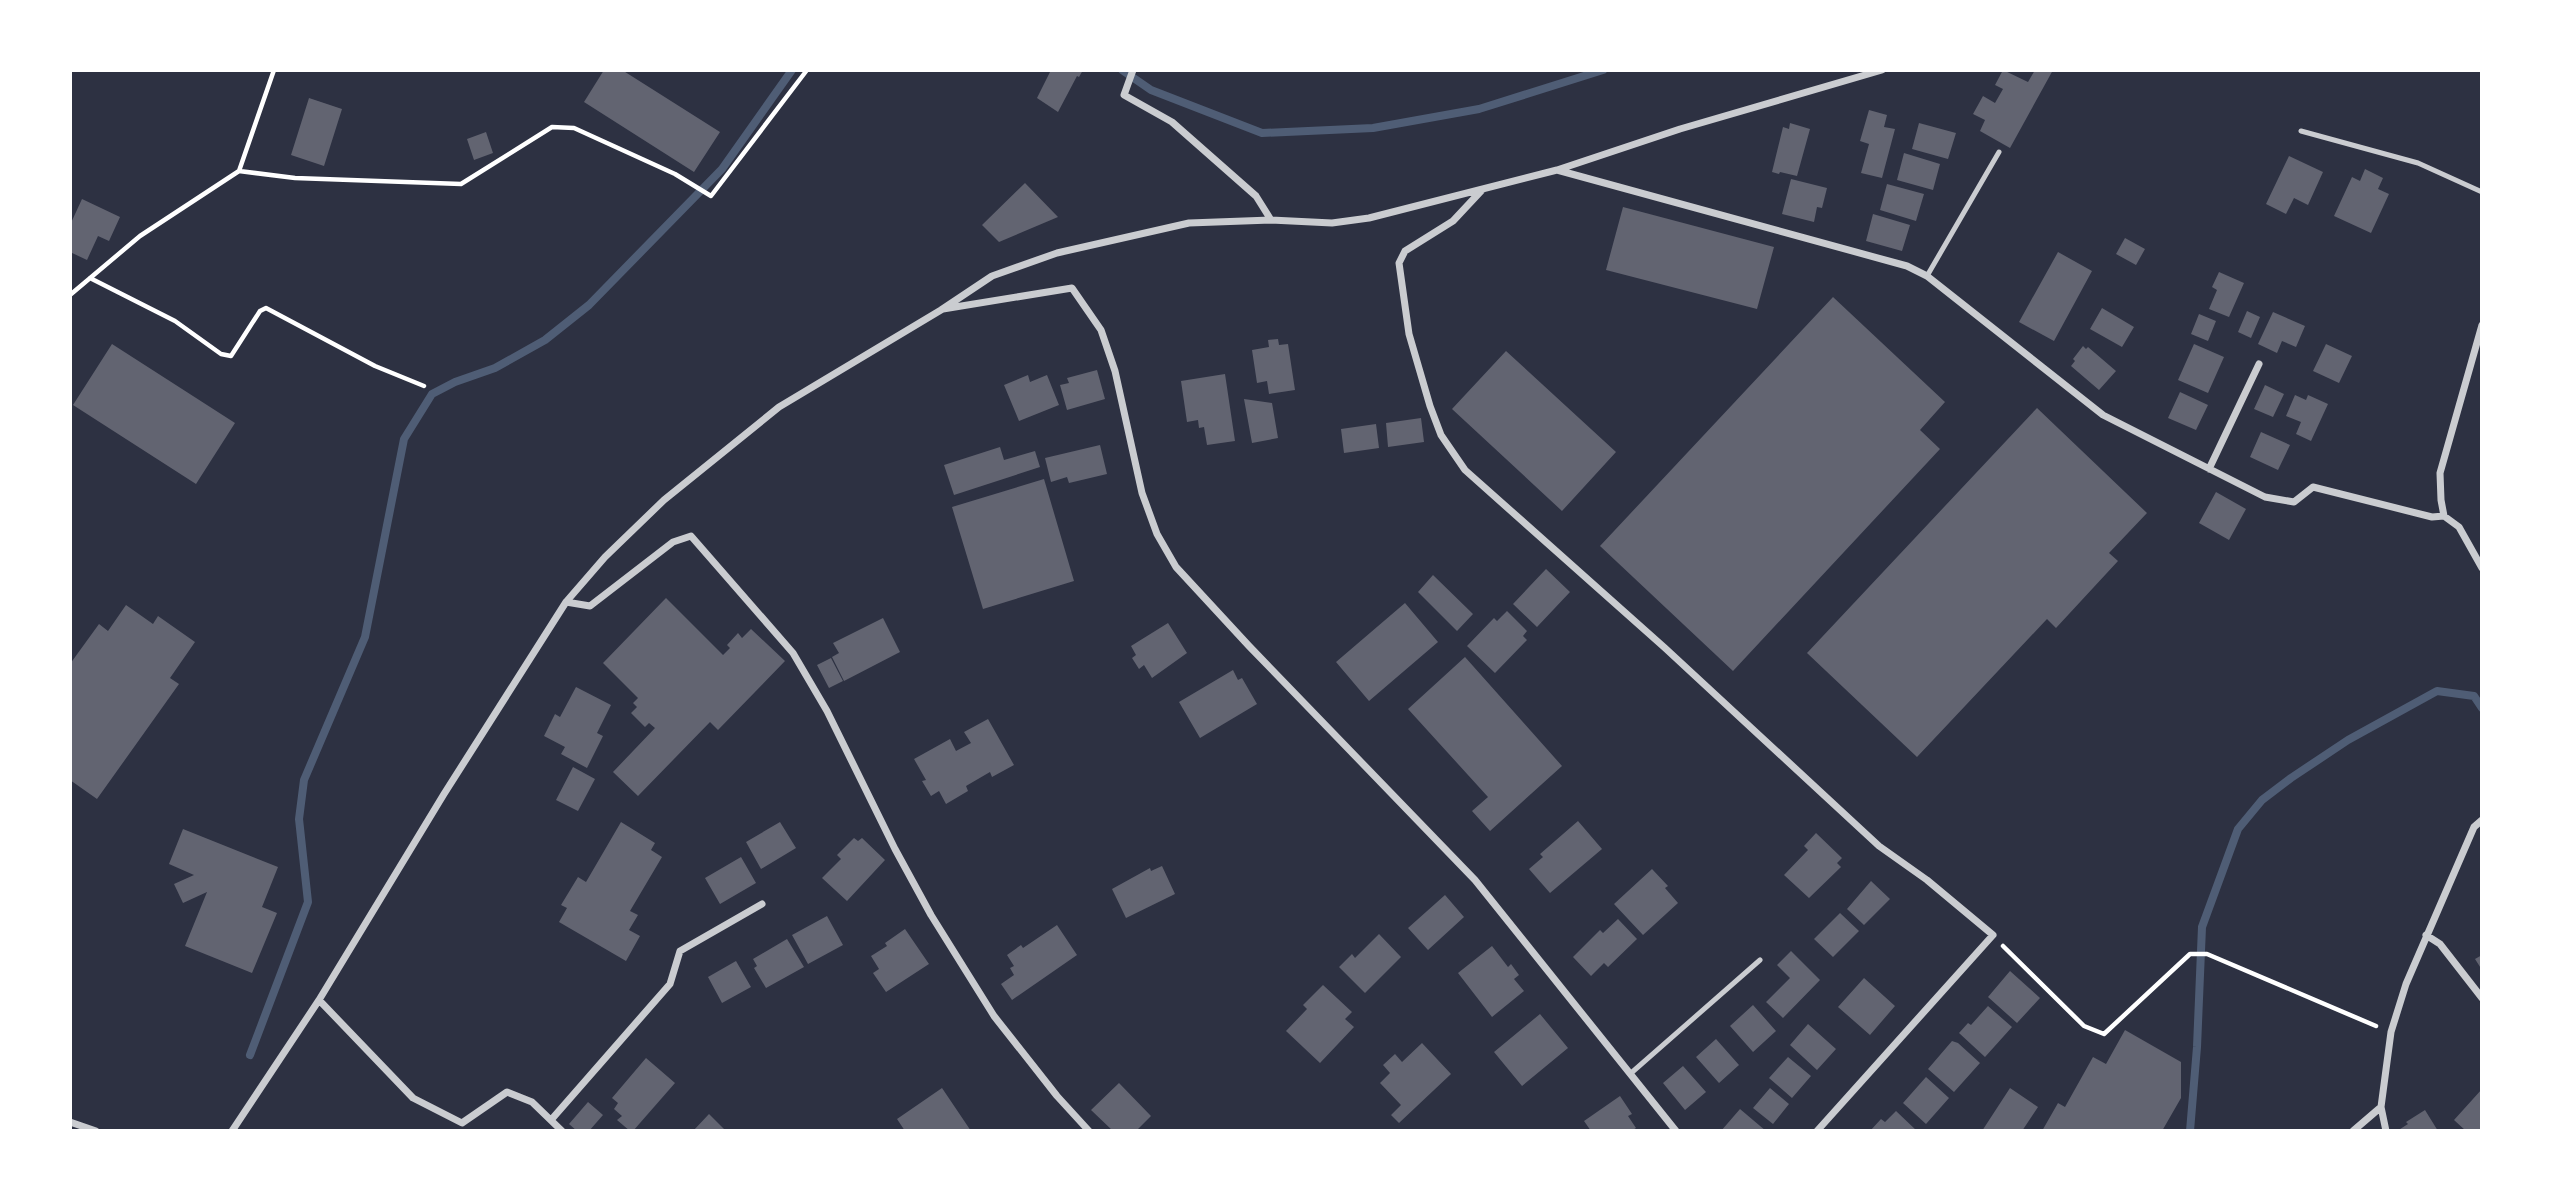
<svg xmlns="http://www.w3.org/2000/svg" width="2552" height="1201" font-family="'Noto Sans',sans-serif">
<style>
.lines{fill:none;stroke-linecap:round;stroke-linejoin:round}
.stream{stroke:#4f5d75;stroke-width:8}
.building{fill:#626471}
.path{stroke:#fff;stroke-width:4.5}
.service{stroke:#caccd0;stroke-width:5}
.minor{stroke:#caccd0;stroke-width:7}
</style>
<rect width="100%" height="100%" fill="#2d3142"/>
<g class="lines">
<path class="stream" d="M1122,70L1151,90L1262,133L1373,128L1479,109L1603,70
M250,1055L308,902L299,819L304,780L365,637L404,439L432,394L455,382L495,368L545,340L589,305L722,169L792,70
M2190,1131L2197,1047L2202,927L2238,829L2262,800L2291,778L2348,740L2437,691L2474,696L2482,708"/>
</g>
<path class="building" d="M604,70H622L720,132L694,172L584,102Z
M1051,70H1083L1079,77L1077,76L1058,112L1037,98Z
M2003,70L2028,82L2035,70H2053L2010,148L1980,131L1985,120L1973,114L1983,96L1995,103L2003,89L1995,85Z
M309,98L342,109L324,166L291,155Z
M1869,110L1887,115L1884,127L1895,129L1882,178L1861,173L1869,144L1860,141Z
M1790,123L1810,129L1797,176L1780,172L1779,174L1772,172L1783,127L1789,129Z
M1919,123L1956,133L1948,159L1912,149Z
M486,132L493,153L474,160L467,139Z
M1904,153L1940,164L1933,190L1897,180Z
M2289,156L2323,172L2308,205L2294,198L2286,214L2266,204Z
M2365,169L2383,178L2378,189L2389,194L2371,233L2334,216L2352,177L2360,181Z
M1791,179L1827,188L1822,208L1817,207L1814,222L1782,214Z
M1025,183L1058,217L999,242L982,225Z
M1887,184L1924,194L1916,221L1880,210Z
M82,199L120,217L109,241L98,236L87,260L70,252V225Z
M1623,207L1774,247L1757,309L1606,270Z
M1873,214L1910,225L1902,251L1866,241Z
M2125,238L2145,249L2136,265L2116,254Z
M2058,252L2092,271L2054,341L2019,322Z
M2219,272L2244,283L2229,317L2209,309L2217,290L2212,287Z
M1833,297L1945,402L1920,430L1940,449L1733,671L1600,546Z
M2102,308L2134,327L2122,347L2090,329Z
M2247,311L2260,317L2251,338L2238,332Z
M2273,312L2305,326L2296,347L2282,341L2277,353L2258,344Z
M2199,314L2216,321L2208,341L2191,334Z
M1278,339L1279,345L1288,344L1295,390L1269,394L1267,381L1257,383L1252,350L1269,347L1268,340Z
M112,344L235,423L196,484L73,405Z
M2194,344L2224,357L2208,393L2178,380Z
M2326,344L2352,356L2339,383L2313,371Z
M2083,346L2086,349L2088,347L2116,371L2099,390L2071,366L2075,361L2073,359Z
M1506,351L1616,452L1562,511L1452,409Z
M1097,370L1105,399L1067,410L1060,385L1069,383L1067,378Z
M1225,374L1235,441L1207,445L1204,427L1199,428L1198,420L1187,422L1181,381Z
M1028,375L1030,382L1047,375L1059,405L1019,421L1004,385Z
M2265,385L2284,394L2273,417L2254,409Z
M2180,392L2208,405L2196,430L2168,418Z
M2295,395L2306,400L2308,395L2328,404L2311,441L2296,434L2301,422L2286,416Z
M1244,399L1272,403L1278,438L1252,443Z
M2037,408L2147,513L2109,553L2118,561L2056,628L2047,619L1917,757L1807,653Z
M1421,418L1424,442L1388,447L1386,423Z
M1376,424L1379,448L1344,453L1341,429Z
M2261,432L2290,445L2278,470L2250,457Z
M1100,445L1107,474L1069,483L1067,477L1051,482L1045,458Z
M1000,447L1004,460L1035,451L1040,467L954,495L944,465Z
M1044,479L1074,581L983,609L952,507Z
M2216,492L2246,509L2229,540L2199,523Z
M1546,569L1570,592L1537,627L1513,604Z
M1433,575L1473,614L1457,631L1418,592Z
M666,598L723,655L730,648L727,645L738,633L742,638L751,629L785,661L718,730L710,722L638,796L613,772L655,728L649,723L645,727L631,713L637,707L633,703L638,698L603,663Z
M1405,603L1438,642L1369,701L1336,662Z
M126,605L153,624L158,616L195,642L170,678L179,684L97,799L70,780V664L99,624L108,631Z
M1507,611L1527,631L1523,636L1527,640L1495,673L1467,646L1494,618L1497,621Z
M883,618L900,652L844,681L832,657L839,653L833,643Z
M1168,623L1187,653L1152,678L1144,665L1139,669L1132,658L1136,655L1131,646Z
M1465,657L1562,766L1490,831L1472,811L1488,797L1408,709Z
M831,658L843,681L829,688L817,665Z
M1233,670L1238,680L1242,678L1257,704L1200,738L1179,702Z
M576,687L611,705L597,733L603,736L587,768L561,754L565,747L544,736L555,714L560,717Z
M988,719L1014,765L992,777L990,772L966,786L968,791L946,804L939,791L931,796L922,781L926,780L914,759L950,739L956,751L971,743L964,732Z
M573,767L595,779L578,811L556,800Z
M1578,821L1602,849L1550,893L1529,869L1543,857L1540,854Z
M621,822L655,843L651,850L662,857L630,911L638,915L629,930L640,936L626,961L559,922L567,908L561,905L578,877L586,882Z
M780,822L796,848L761,869L746,842Z
M183,829L278,867L262,907L277,913L252,973L185,946L207,892L183,903L174,884L194,875L169,864Z
M1816,833L1842,858L1837,863L1841,867L1809,898L1784,875L1808,850L1804,846Z
M854,838L858,841L862,838L885,860L847,901L822,878L841,859L837,855Z
M741,857L756,883L720,904L705,878Z
M1162,866L1175,894L1126,918L1112,889L1150,868L1151,871Z
M1652,869L1668,886L1665,888L1678,903L1643,935L1614,904Z
M1871,881L1890,899L1864,925L1847,909Z
M1445,895L1464,917L1428,950L1408,928Z
M1840,913L1859,931L1833,957L1814,939Z
M827,916L843,945L808,964L792,935Z
M1618,919L1637,939L1608,967L1604,963L1591,976L1573,957L1600,930L1603,933Z
M1057,925L1077,955L1012,1000L1001,984L1014,975L1010,968L1014,966L1007,955L1021,945L1023,948Z
M905,929L929,964L886,992L873,973L879,969L871,956L887,946L885,943Z
M1379,934L1401,957L1365,993L1339,967L1352,954L1355,958Z
M787,939L804,967L766,988L754,968L757,966L753,959Z
M1492,946L1508,967L1511,964L1519,975L1514,979L1524,991L1492,1017L1458,973Z
M1791,951L1820,980L1783,1018L1766,1002L1790,978L1777,965Z
M2482,955V970L2475,959Z
M736,961L751,987L722,1003L708,977Z
M2010,971L2040,998L2017,1023L1988,997Z
M1864,978L1895,1006L1870,1035L1838,1007Z
M1323,985L1352,1012L1345,1019L1354,1027L1320,1063L1286,1031L1307,1009L1303,1005Z
M1753,1005L1776,1031L1753,1052L1730,1026Z
M1988,1006L2012,1027L1985,1057L1959,1033L1968,1023L1971,1025Z
M1540,1014L1568,1048L1522,1086L1494,1052Z
M1808,1024L1836,1049L1817,1070L1790,1045Z
M2125,1030L2181,1062V1098L2162,1131H2042L2058,1103L2065,1107L2093,1057L2106,1064Z
M1716,1039L1739,1065L1719,1083L1696,1057Z
M1952,1041L1958,1043L1980,1063L1954,1092L1928,1069Z
M1422,1043L1451,1074L1399,1123L1391,1115L1401,1105L1380,1083L1390,1073L1383,1065L1395,1054L1402,1062Z
M1788,1057L1811,1076L1792,1098L1769,1078Z
M646,1058L675,1083L633,1131H630L617,1120L622,1116L614,1109L618,1103L612,1098Z
M1683,1066L1706,1092L1685,1110L1663,1083Z
M1926,1077L1949,1098L1926,1124L1903,1103Z
M1119,1083L1151,1116L1136,1131H1113L1091,1110Z
M942,1088L971,1131H905L897,1119Z
M1770,1088L1789,1104L1773,1124L1753,1108Z
M2010,1088L2038,1107L2022,1131H1982Z
M2482,1089V1131H2466L2454,1120Z
M1620,1096L1632,1114L1628,1116L1636,1128L1631,1131H1591L1584,1121Z
M588,1102L603,1115L589,1131H577L569,1124Z
M1740,1109L1766,1131H1721Z
M2425,1110L2438,1131H2397L2408,1124L2406,1122Z
M1896,1111L1917,1131H1870L1881,1119L1885,1122Z
M709,1114L726,1131H693Z"/>
<g class="lines">
<path class="path" d="M239,171L295,178L461,184L552,127L574,128L675,174L711,196L807,70
M90,278L175,321L221,354L231,356L260,311L266,308L375,366L424,386
M70,295L140,236L239,171L274,70
M2003,946L2084,1026L2104,1034L2190,954H2207L2376,1026"/>
<path class="service" d="M2301,131L2418,163L2482,192
M1927,276L1999,152
M1630,1074L1760,960"/>
<path class="minor" d="M1133,70L1124,95L1172,122L1256,196L1271,220
M1557,170L1907,266L1927,276L2103,415L2265,497L2294,502L2313,487L2432,517L2444,516L2459,527L2482,568
M1482,190L1453,221L1405,251L1399,263L1409,334L1430,406L1441,435L1465,470L1665,648L1879,846L1927,880L1993,935L1817,1131
M943,309L1072,288L1101,330L1115,371L1142,493L1157,534L1176,567L1249,646L1475,880L1676,1131
M2209,469L2259,364
M2444,516L2441,500L2440,473L2482,325
M566,602L590,606L673,542L691,536L793,653L827,711L895,849L931,915L994,1016L1057,1096L1089,1131
M2426,935L2440,944L2482,998
M319,1000L413,1098L462,1123L507,1092L532,1102L562,1131
M2381,1107L2386,1131
M551,1120L670,984L680,951L762,904
M70,1122L96,1131
M232,1131L319,1000L444,794L566,602L605,557L664,500L779,407L941,310L992,276L1057,253L1189,223L1271,220L1332,223L1369,218L1557,170L1680,129L1882,70
M2353,1131L2381,1107L2391,1032L2406,984L2474,827L2482,820"/>
</g>
<rect width="2552" height="1201" fill="none" stroke="#ffffff" stroke-width="144"/>
</svg>
